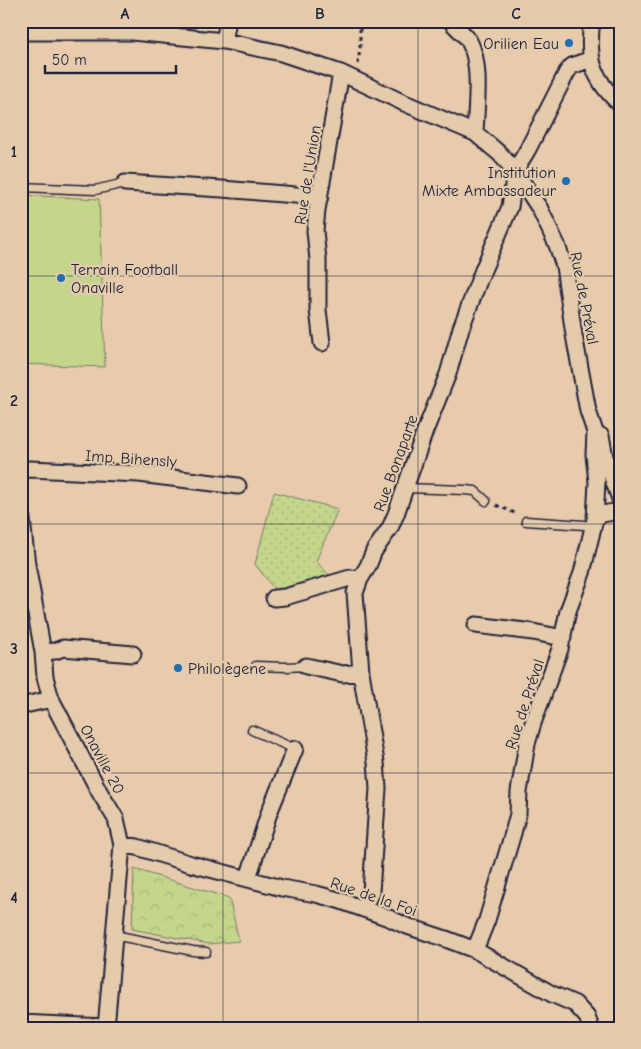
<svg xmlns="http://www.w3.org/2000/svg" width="641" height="1049" font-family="'Comic Neue',sans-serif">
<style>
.grass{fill:url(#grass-dots);stroke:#727c63}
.park{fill:url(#park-crowns);stroke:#727c63}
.pitch{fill:#c3d68b;stroke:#727c63}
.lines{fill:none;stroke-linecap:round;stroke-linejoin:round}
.service-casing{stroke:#22223b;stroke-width:11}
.minor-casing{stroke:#22223b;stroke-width:19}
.path{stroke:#22223b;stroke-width:3;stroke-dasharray:4 4;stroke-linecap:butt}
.service{stroke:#e4cbac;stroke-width:8}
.minor{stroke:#e4cbac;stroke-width:15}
.grid{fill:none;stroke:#22223b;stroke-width:1;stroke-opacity:0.55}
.poi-dot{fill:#1f6fb2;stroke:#e4cbac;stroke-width:2}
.labels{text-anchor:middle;stroke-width:4.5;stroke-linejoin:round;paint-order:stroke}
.poi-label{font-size:16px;fill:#22223b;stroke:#e4cbac;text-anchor:end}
.street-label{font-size:16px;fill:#22223b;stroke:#e4cbac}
.neatline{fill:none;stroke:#22223b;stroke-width:2}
.grid-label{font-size:16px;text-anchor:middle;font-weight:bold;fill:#22223b}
</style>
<defs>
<pattern id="grass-dots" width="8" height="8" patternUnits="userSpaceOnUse" patternTransform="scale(1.25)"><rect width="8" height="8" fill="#c3d68b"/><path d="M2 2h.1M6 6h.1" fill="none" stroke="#a7b779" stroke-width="1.8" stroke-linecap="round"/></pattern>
<pattern id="park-crowns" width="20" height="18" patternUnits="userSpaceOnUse" patternTransform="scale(1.25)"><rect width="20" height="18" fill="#c3d68b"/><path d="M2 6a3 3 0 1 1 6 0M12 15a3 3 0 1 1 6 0" fill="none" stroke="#a7b779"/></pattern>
</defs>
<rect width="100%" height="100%" fill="#e8caac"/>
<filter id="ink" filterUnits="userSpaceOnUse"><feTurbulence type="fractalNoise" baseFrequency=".02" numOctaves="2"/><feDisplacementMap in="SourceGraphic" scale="10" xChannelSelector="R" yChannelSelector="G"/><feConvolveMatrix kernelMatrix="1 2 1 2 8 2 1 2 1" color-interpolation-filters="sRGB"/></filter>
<g filter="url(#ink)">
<path class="grass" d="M274,492L338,509L316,561L329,575L275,590L255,564Z"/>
<path class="park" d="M134,869L229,898L239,941L209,944L132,929Z"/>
<path class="pitch" d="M21,195L99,199L105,367L22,364Z"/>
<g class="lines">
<defs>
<path id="service" d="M21,187L95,190L125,183
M405,488L465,490L475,491L486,501
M526,521L584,525L594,527
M256,666L286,667L306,666
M252,730L295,749
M114,935L193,951L206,952"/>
<path id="minor" d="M451,21C456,28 465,34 469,41C482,64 476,107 475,133
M592,21C587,57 592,79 620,104
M21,32H132L224,41L281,53L341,73L402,102L475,133L500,154L515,171L540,209L557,245L564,266L574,335L588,411L595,432L594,455L597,482L595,519L582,573L568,611L560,649L533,723L527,744L519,792L518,814L513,833L487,920L475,950
M224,41L228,21
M125,183L222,189L320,197
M322,343L318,310V260L315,231L317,210L341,73
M601,436L605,457L620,499
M21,470L30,469L139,474L238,486
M21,510L27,565L43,652L45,677L51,699L100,793L116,819L122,845L106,1028
M595,519L602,514L620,511
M274,598L285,597L350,578L360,579
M476,625L533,632L563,638
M43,652L55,651L63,648L133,654
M306,666L343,674L361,672
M21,706L51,699
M122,845L137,847L191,864L282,888L316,894L338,900L389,918L404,925L446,939L475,950L552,994L575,1004L587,1017L591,1028
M248,878L269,813L295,749
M363,909L371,892L378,788L376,762L361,672L355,593L360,579L368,566L374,551L390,528L396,514L425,431L448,374L461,328L483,270L510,207L515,171L528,149L567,72L572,66L591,59
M21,1023L106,1027"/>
</defs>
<use href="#service" class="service-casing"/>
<use href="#minor" class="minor-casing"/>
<path class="path" d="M358,64L360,48V21
M496,505L517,514"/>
<use href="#service" class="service"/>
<use href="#minor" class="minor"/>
</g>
</g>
<path class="grid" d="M223,21V1028M418,21V1028M21,276H620M21,524H620M21,773H620"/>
<g class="poi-dot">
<circle cx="569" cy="43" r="5"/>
<circle cx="566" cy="181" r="5"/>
<circle cx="61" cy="278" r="5"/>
<circle cx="178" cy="668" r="5"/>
</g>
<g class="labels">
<g class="poi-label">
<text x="559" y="49">Orilien Eau</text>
<text x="556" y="178">Institution<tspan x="556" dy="18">Mixte Ambassadeur</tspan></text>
<text x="71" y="275" text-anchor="start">Terrain Football<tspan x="71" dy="18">Onaville</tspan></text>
<text x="188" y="674" text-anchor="start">Philolègene</text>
</g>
<g class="street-label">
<text transform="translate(307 175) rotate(-81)" y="6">Rue de l'Union</text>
<text transform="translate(585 298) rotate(79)" y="6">Rue de Préval</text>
<text transform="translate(131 458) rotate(4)" y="6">Imp. Bihensly</text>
<text transform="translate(395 463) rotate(-70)" y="6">Rue Bonaparte</text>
<text transform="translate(524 704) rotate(-72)" y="6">Rue de Préval</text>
<text transform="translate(103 759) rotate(62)" y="6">Onaville 20</text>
<text transform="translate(374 896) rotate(19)" y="6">Rue de la Foi</text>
</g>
</g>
<rect width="641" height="1049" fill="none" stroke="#e4cbac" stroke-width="55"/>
<path d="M45 65v8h131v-8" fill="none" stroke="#22223b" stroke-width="2.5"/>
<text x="52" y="65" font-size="15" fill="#22223b" stroke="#e4cbac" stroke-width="4" paint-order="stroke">50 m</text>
<rect x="28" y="28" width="586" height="994" class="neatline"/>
<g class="grid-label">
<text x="125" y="19">A</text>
<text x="320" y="19">B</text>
<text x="516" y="19">C</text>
<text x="14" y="157">1</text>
<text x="14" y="406">2</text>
<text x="14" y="654">3</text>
<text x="14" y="903">4</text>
</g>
</svg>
